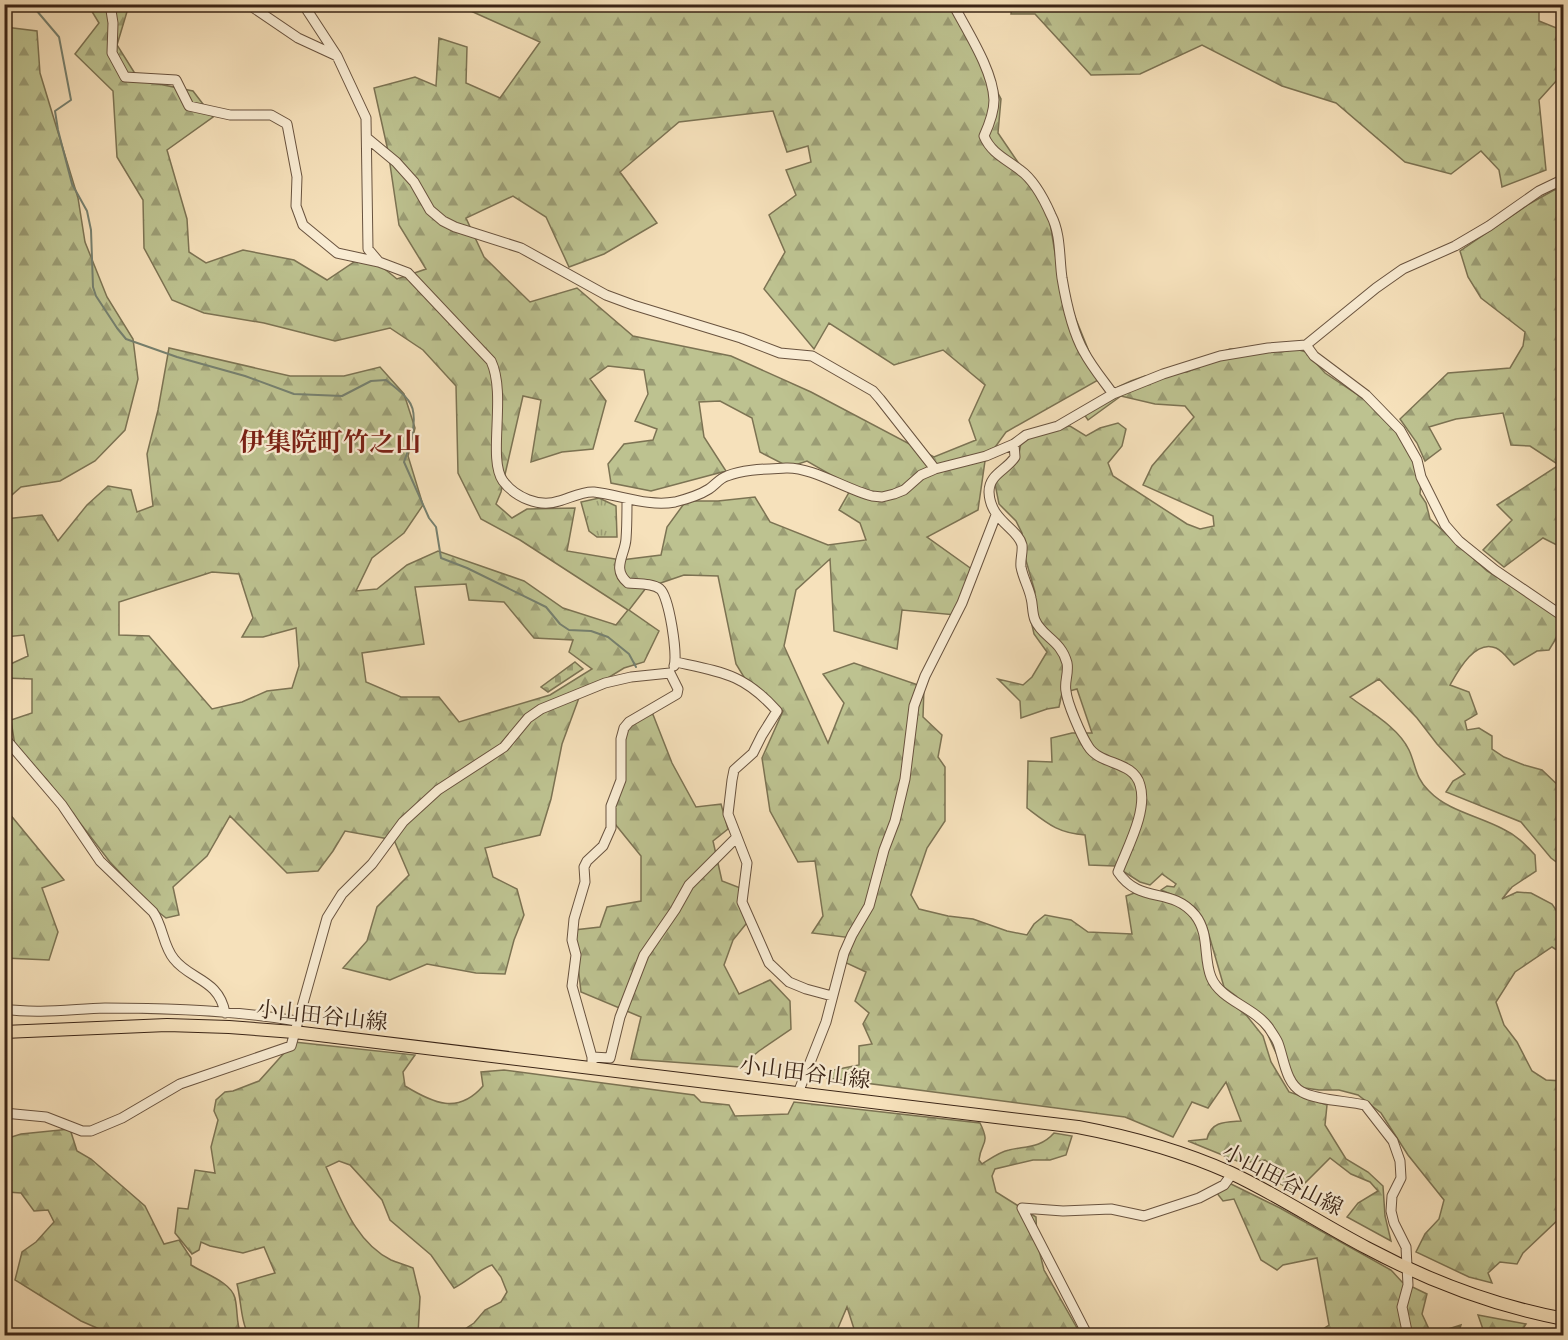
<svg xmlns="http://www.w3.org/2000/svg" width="1568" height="1340" font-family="Alegreya,'Noto Serif JP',serif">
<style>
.forest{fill:url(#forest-firs);stroke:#7c7353;stroke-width:1.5;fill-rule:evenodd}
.cemetery{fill:url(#cemetery-stones);stroke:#7c7353;stroke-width:1.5}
.park{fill:url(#park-tufts);stroke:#7c7353;stroke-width:1.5}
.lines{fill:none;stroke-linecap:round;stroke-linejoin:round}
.stream{stroke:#76806f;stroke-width:2}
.minor-casing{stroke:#69533f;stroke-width:11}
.major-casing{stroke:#3a2416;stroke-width:14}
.minor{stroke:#f9ecd3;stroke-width:9}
.major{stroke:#f6e1bb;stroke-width:12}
.labels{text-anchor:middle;stroke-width:4.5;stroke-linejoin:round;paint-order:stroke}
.street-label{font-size:22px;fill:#3a2416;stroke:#f9ecd3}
.quarter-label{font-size:26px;font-weight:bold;fill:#7a1f14;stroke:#f9ecd3}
</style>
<defs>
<pattern id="forest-firs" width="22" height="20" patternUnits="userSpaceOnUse" patternTransform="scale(1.5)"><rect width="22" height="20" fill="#bdc290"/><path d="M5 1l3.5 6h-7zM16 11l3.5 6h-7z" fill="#9b9d75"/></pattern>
<pattern id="cemetery-stones" width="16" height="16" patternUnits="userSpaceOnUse" patternTransform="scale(1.5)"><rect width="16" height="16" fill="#bdc290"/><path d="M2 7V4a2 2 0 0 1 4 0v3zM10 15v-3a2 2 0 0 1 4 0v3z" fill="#9b9d75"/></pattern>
<pattern id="park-tufts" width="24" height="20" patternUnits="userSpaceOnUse" patternTransform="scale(1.5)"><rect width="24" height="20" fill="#bdc290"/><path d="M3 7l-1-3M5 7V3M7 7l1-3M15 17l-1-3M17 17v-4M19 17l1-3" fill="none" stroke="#9b9d75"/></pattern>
</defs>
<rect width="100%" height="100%" fill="#f6e1bb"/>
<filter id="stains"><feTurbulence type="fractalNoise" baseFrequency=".00333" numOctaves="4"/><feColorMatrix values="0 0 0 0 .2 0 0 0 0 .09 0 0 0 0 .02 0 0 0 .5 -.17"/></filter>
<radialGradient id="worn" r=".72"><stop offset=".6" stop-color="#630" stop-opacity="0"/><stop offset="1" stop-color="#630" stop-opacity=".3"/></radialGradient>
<path class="forest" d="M1012,4L1539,5V21L1564,31L1563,82L1557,80L1539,100L1546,170L1502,187L1499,170L1481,151L1451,174L1405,162L1336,103L1282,86L1202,45L1140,74L1091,75L1035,14H1011Z
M88,5H129L117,45L139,80L193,91L213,117L167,150L187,219L189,252L206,263L243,250L294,260L327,280L366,254L397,279L426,269L399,225L388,151L374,88L415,77L436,86L439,38L467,47L466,83L500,98L540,42L464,8V5H949L960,21L1001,99L998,133L1047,205L1059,277L1100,379L1006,432L985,461L978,510L927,537L973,570L956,615L902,610L897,649L834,631L830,559L796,590L784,646L828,743L844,703L823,674L854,663L924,687L923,717L942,735L938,757L945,767V821L927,848L911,895L919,909L948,916L973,919L1007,931L1027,935L1034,924L1045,915L1071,920L1088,932L1132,934L1126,896L1137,892L1174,903L1185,911L1197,923L1221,995L1247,1016L1263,1036L1271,1062L1289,1092L1327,1105L1325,1125L1346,1159L1368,1172L1383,1186L1385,1216L1391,1241L1347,1217L1358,1203L1378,1191L1370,1182L1351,1174L1330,1158L1296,1192L1277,1182L1275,1168L1265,1160L1242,1163L1188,1141L1207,1139C1211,1121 1226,1122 1241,1121L1226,1082L1208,1108L1192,1102L1173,1137L1125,1117L827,1078L829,1071L859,1065V1046L872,1044L863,1024L869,1013L855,1001L866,972L842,961L853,938L812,933L823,916L815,861L798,862L770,811L762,758L783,711L750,687L736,664L718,576L684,575L646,588L629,610L659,631L644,662L624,668L580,695L562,744L551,799L540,835L485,848L493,877L517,889L524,915L514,940L505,974L476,973L427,964L390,980L343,968L367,941L377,907L409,875L394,840L345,831L333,851L318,871L287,873L230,816L207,856L173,887L179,915L166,918L152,907L110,862L47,780L15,746L11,720L32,713V679L5,678L4,667L28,656L24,635L5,637V519L42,515L58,541L87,505L108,486L131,490L137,512L153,506L147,454L158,410L169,348L290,376H344L380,367L404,394L415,428L408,456L423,505L404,533L372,558L356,591L377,589L407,565L438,551L524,581L563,608L616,625L628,610L520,540L481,519L458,473L456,386L423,350L390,328L335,341L264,323L204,313L172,300L144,248L143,200L117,157L113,91L75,54L99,23ZM773,111L787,152L808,146L811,162L786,170L796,195L769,215L785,252L764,289L814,349L829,323L894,365L943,350L985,385L969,420L976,440L934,457L811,392L731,356L633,336L577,288L530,302L484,257L466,218L513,196L546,217L569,267L604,254L657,223L620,172L679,122ZM608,366L644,370L648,394L635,421L657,429L653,440L624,444L608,464L611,483L651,491L726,471L704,437L699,402L720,401L752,418L760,452L789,467L807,461L852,487L839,510L860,523L866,540L828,545L770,522L755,497L718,501H686L667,527L661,555L621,560L567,551L575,508L527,509L512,518L496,504L501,492L523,396L541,400L531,462L562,452L593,449L606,401L590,379ZM212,572L239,574L253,618L242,637H263L296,628L299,666L292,688L267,691L242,702L212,709L149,636L119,635V602ZM466,584L469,600L504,602L534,638L573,640L569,652L592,669L550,695L459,722L439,697H401L366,682L362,653L424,644L415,587Z
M5,27L37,31L40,73L78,198L85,242L107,297L133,339L138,379L125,430L95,461L60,481L21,487L5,501Z
M1563,185V552L1559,546L1543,538L1504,567L1483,550L1512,520L1497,505L1559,465L1530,446L1511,445L1503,413L1456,419L1429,427L1441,449L1425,461L1417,443L1400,419L1448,373L1510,368L1523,346L1525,332L1481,298L1468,277L1460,251L1529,204Z
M1230,349L1272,350L1281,352L1296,349L1306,352L1325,373L1364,399L1397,433L1414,461L1421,480L1420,494L1426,503L1430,519L1487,571L1563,618V627L1549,650L1537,651L1514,665C1508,659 1503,651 1496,648C1475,639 1458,671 1450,685L1469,692L1477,714L1465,721L1467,730L1479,728L1492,736V749L1504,757L1524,765L1542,770L1563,790V867L1551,858L1521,822L1446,792L1453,781L1465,774L1437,744L1417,718L1379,679L1350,697C1370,712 1398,727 1409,750C1416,765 1415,778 1429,791C1448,811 1479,816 1503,829C1516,835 1525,844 1535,855L1536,871L1512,887L1502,899L1517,892L1531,893L1552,904L1563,920V954L1552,947L1515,972L1496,1002L1504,1025L1517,1042L1532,1071L1546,1080L1563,1081V1229L1560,1218L1523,1253L1517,1264L1500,1262L1488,1273L1492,1283L1469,1277L1416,1252L1425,1234L1439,1219L1444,1200L1408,1155L1381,1113L1358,1095L1339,1090H1319L1291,1086L1267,1033L1236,996L1224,987L1207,928L1180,898L1161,890L1167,886L1174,887L1176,884L1162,874L1150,885L1140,882L1115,866L1089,865L1085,835C1058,833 1048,824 1027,808L1028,761L1052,762L1051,738L1072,733H1092L1077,689L1062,693L1059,707L1047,709L1021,718L1020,701L998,679L1023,685L1032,677L1047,652L1034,634L1029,612L1035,592L1025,557L1022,533L1016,521L999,504L995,484L997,471L1018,458L1022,438L1034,433L1070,426L1086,436L1100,428L1118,423L1126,429L1122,446L1108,463L1113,476L1187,524L1200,529L1214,526L1213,516L1143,485L1152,466L1194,417L1185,406L1155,404L1121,396L1088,420L1081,410L1118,387L1131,381L1145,376L1187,372L1211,362L1219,353Z
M652,712L672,763L696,807L721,804L728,829L713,841L722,881L743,889L750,919L733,940L724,965L739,994L770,980L790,1001L791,1029L759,1051L740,1067L631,1059L641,1017L581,992L574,930L600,927L607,907L641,901V856L611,819L629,719Z
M4,807L64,880L42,888L58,932L49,960L5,958Z
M294,1042L415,1055L403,1072L405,1086C433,1103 458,1115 483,1086L481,1072L504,1070L694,1095L701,1102L729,1105L735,1116L788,1114L794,1102L980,1123C991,1145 981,1141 979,1160L982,1164C990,1159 999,1152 1009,1150C1026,1146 1041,1148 1054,1133L1072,1136L1066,1155L1050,1160H1033L995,1169L992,1176L996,1192L1036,1217L1037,1242L1044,1270L1081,1335H856L847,1307L835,1335H461L462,1331L474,1323L485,1310L501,1302L507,1292L501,1277L492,1265C478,1270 468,1281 454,1288L431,1255L390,1220L382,1200L350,1165L339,1161L326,1167C342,1201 355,1242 391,1260C398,1263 406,1265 413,1268L420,1297L418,1335H249C241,1324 241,1299 237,1284L275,1273L264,1247L243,1253L210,1246L201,1242L199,1250L192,1254L175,1233L178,1208L188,1209L195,1170L215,1173L211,1147L218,1120L214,1111L216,1100L225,1092L233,1091L259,1081Z
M70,1129L77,1151L91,1159L145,1206L164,1244L179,1240L191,1258V1265C205,1274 231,1282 235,1298C238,1311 236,1323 241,1335H113L81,1321L15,1280L22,1252L36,1242L54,1222L48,1210L34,1211L21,1193L7,1192L5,1195V1139L21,1134Z
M1229,1183L1280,1208L1391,1270L1402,1282L1427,1294L1422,1314L1429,1329L1442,1331L1461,1325L1458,1335H1308L1320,1331L1329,1325L1317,1258L1283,1265L1277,1270L1261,1260L1234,1199L1223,1201L1216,1192Z
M1478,1315L1526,1324L1519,1335H1485Z"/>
<path class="cemetery" d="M575,662L583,669L548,692L541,687Z"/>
<path class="park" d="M599,498L616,506L617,537H597L589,531L581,502Z"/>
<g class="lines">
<path class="stream" d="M31,4L59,37L71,100L55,111L58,130L72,184L87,211L91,230L93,287L96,296L117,328L126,339L177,357L245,376L294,394L342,396L371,381L386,380C393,386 402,392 408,400C420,414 410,446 404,462L429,518L436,527L441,558L467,568L546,607L560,624L569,630L591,631L608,637L629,654L636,667"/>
<defs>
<path id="minor" d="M110,4L113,23L112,53L125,77L176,80L189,106L230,115H271L287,124L297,177L296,206L303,225L337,253L379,262
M248,4L298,38L337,56
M305,4L307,10L337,56L366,118L368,249L379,262L408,273L491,361C507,395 487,459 503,481C515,497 539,508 559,501C570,498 583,491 594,492C620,495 648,507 675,502C687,499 698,496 709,489C715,485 720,478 727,476C744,469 767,469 786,468C812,467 845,489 872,496L882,497L894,494L904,490L921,475L935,469L986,456L1014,444L1026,435L1058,426L1113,394L1163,374L1220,356L1268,348L1306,345L1376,288L1403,269L1455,246L1489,226L1539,191L1564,179
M953,4C967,31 993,70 994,100C994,113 989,125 984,136C991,153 1006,159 1020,170C1034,180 1044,199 1051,215C1061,234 1059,257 1062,278C1066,302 1072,331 1084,352C1092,367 1103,380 1113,394
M367,138L396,162L414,182L430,210L443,221L455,227L521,248L606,295L633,305L741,338L780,353L812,356L873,391L880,399L935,469
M1306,345L1314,356L1366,395L1400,430L1417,460L1421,477L1445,525L1459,541L1495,570L1564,617
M1014,444L1015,457C1007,470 989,474 989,492C990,521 1018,528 1022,545C1023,552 1020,560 1021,567C1023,578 1029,588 1031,598C1033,605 1032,613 1035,620C1042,637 1061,640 1067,663C1069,673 1064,682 1066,691C1067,703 1081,735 1088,746C1100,766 1133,760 1140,785C1148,811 1127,848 1118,872C1140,905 1171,886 1195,915C1210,934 1203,957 1211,977C1220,1000 1254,1007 1269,1028C1272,1033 1276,1038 1278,1043C1284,1059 1286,1084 1302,1092C1316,1100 1347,1101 1365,1105L1393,1141L1400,1161L1401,1178L1392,1196L1391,1211L1394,1223L1406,1247L1408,1285L1402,1307L1408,1336
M627,500C627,513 627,526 626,539C625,555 611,569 628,583C637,584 653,583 660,589C669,596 678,655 674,666
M676,662C722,672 744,674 777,711L762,735L753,753L734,770L732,780L728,814L747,863L742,902L769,963L789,982L806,989L832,996
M4,737L62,805L100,861L153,912C163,926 163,946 174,959C190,980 219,979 225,1013
M4,1009C38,1014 72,1009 105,1008C169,1008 234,1010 297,1021
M592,1057L610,1058L620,1017L644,955L675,910L689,885L737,837
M592,1068V1057L572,986L576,955L572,940L574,919L585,882L584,867L587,861L603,846L611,828V806L621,780V739L624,728L629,722L677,694L678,689L670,673
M798,1093L826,1022L844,953L852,935L869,906L884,850L895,821L905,779L914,706L925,676L962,603L996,515
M4,1113L46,1117L82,1131H91L122,1118L180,1084L291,1046L327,918L342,894L372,864L403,822L438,790L504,747L528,718L541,709L605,683L631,677L670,673
M1022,1208L1063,1211L1111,1209L1144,1216L1199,1198L1224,1185L1232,1174
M1022,1208L1088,1336"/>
<path id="major" d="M4,1032L167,1025L229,1027L294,1032L1078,1127C1131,1137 1182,1151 1231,1173C1278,1195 1321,1224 1367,1248C1429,1281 1495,1306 1564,1319"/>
</defs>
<use href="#minor" class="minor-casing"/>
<use href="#major" class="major-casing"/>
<use href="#minor" class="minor"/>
<use href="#major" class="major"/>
</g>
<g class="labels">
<g class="street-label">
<text transform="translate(322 1015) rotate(6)" y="8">小山田谷山線</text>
<text transform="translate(805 1072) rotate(7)" y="8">小山田谷山線</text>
<text transform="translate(1283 1179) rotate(27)" y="8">小山田谷山線</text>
</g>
<g class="quarter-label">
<text x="330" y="451">伊集院町竹之山</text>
</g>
</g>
<rect width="1568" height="1340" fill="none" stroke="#f6e1bb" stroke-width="24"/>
<rect x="6" y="6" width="1556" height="1328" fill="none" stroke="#3a2416" stroke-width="3"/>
<rect x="12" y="12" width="1544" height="1316" fill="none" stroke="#3a2416" stroke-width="1.5"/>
<rect width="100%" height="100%" filter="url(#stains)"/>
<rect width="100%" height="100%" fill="url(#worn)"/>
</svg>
